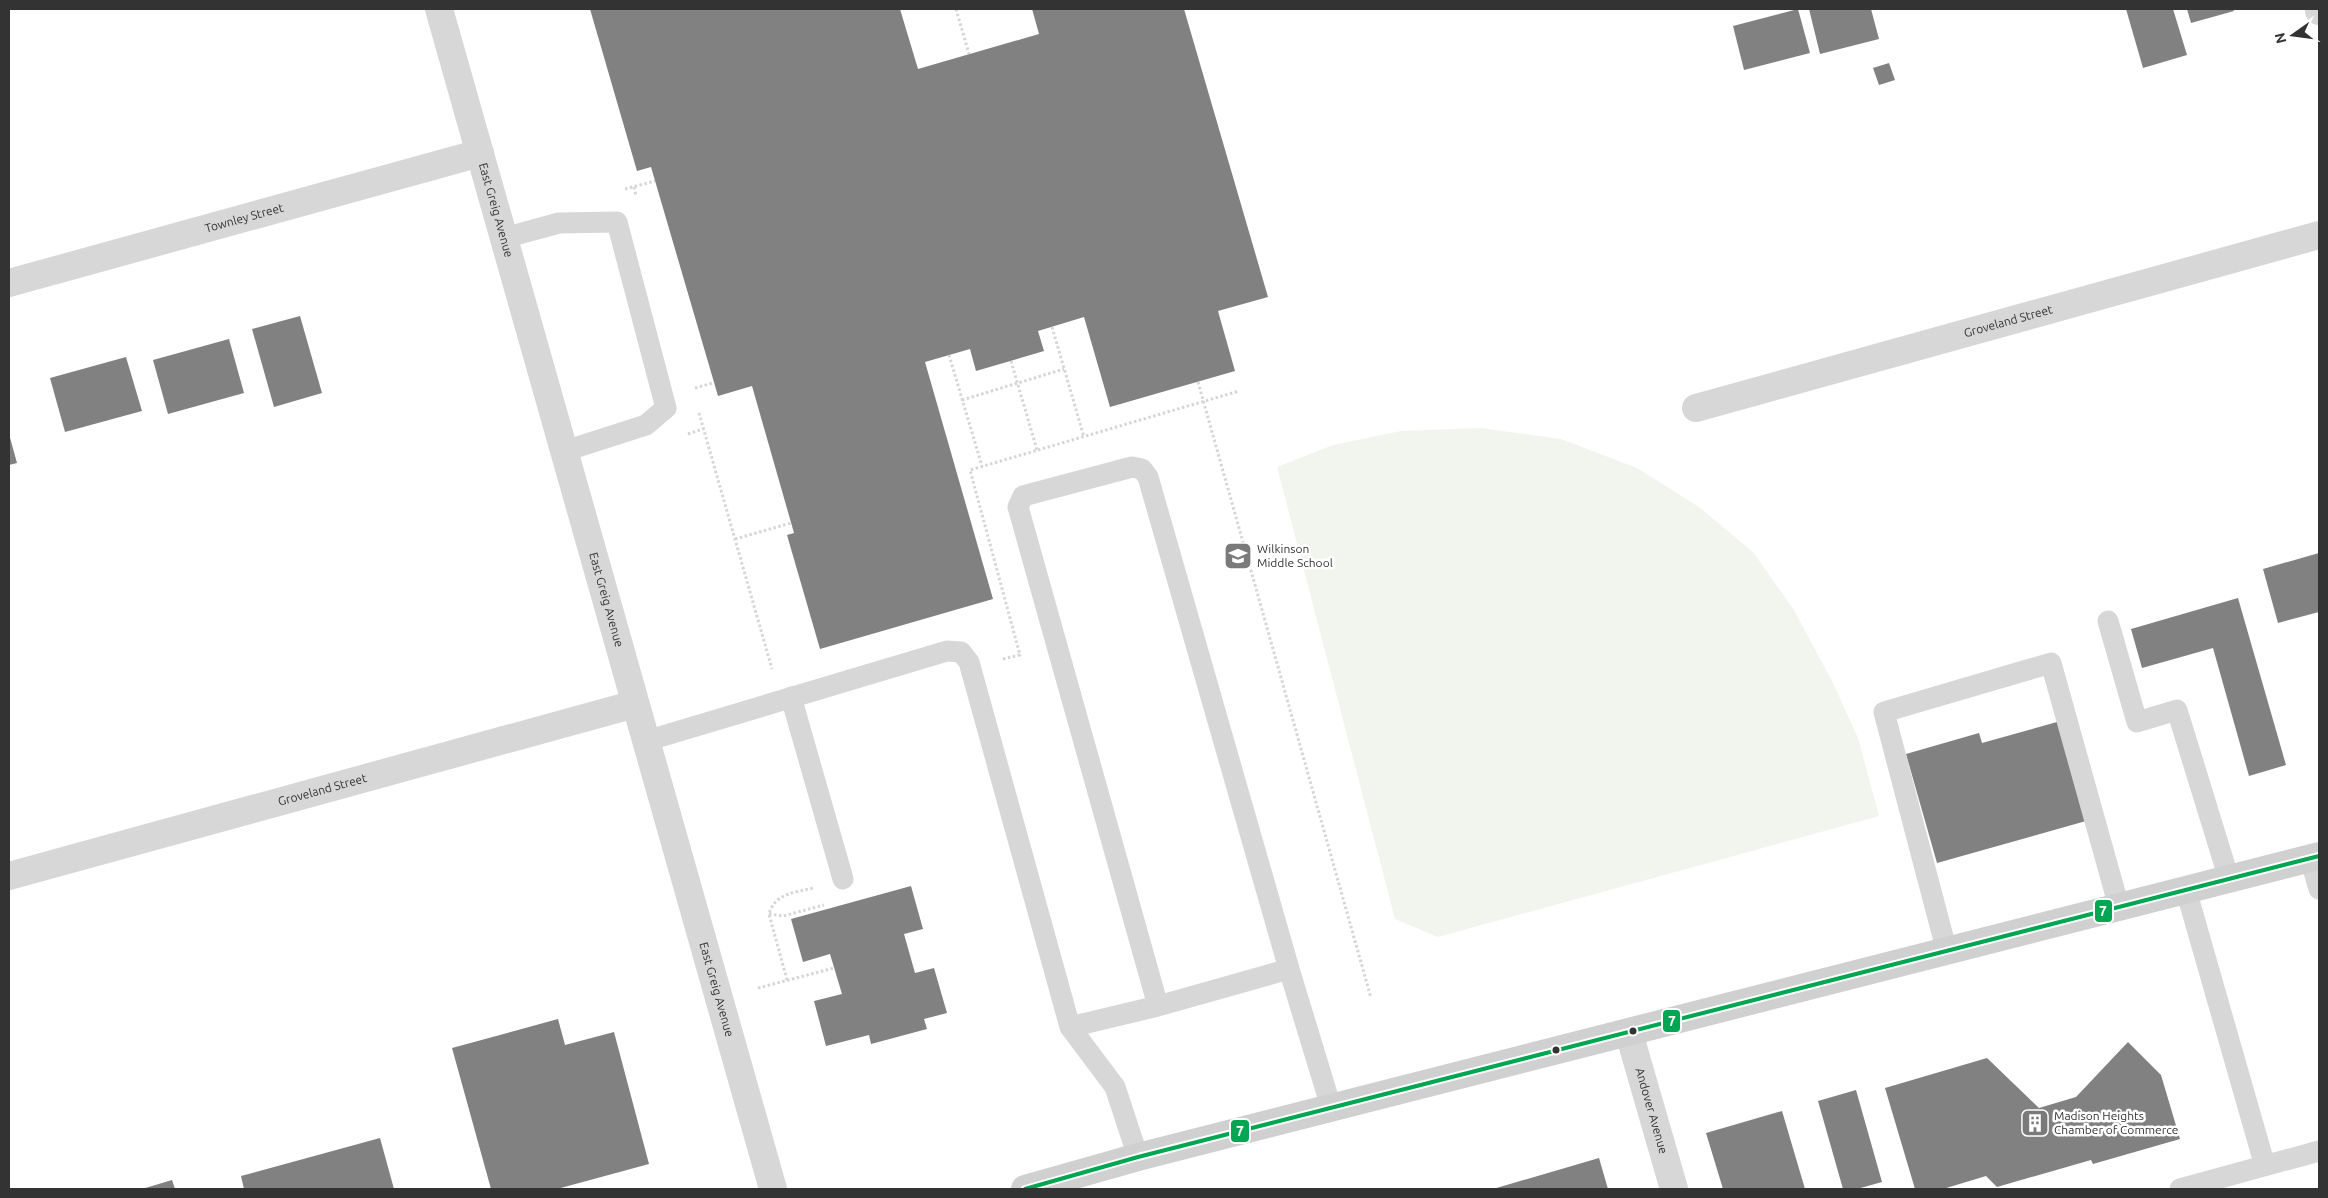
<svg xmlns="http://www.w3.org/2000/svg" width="2328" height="1198" font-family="Ubuntu,sans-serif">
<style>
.green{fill:#f2f5ed}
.building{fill:#818181}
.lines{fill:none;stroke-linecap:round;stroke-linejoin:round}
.path{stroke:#d6d6d6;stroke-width:3;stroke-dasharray:2.5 2.5;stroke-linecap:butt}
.service{stroke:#d7d7d7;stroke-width:21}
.minor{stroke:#d7d7d7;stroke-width:28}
.secondary{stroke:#d0d0d0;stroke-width:28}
.bus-1-casing{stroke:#fff;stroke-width:8}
.bus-1{stroke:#00a651;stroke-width:4}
.bus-dot{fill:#333;stroke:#fff;stroke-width:2}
.labels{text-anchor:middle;stroke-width:5;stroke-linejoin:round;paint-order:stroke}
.street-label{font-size:12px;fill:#333;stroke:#fff}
.poi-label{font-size:12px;fill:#333;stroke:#fff;text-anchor:start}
.line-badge{stroke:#fff;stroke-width:2}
.badge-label{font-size:14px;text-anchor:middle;font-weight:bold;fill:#fff}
</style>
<rect width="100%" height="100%" fill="#fff"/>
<path class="green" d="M1480,428L1561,439L1637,468L1699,507L1753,552L1794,610L1833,683L1858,738L1879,816L1438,937L1395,919L1277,467L1333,445L1401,431Z"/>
<path class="building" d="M590,9H900L918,69L1039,34L1032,9H1184L1268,297L1218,311L1235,371L1110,407L1084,317L1038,331L1044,351L976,371L970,349L925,362L993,599L820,649L787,535L794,533L752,386L718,396L651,167L637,171Z
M1798,9L1810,53L1744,70L1733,26Z
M1809,9H1871L1879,39L1820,54Z
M2126,9H2173L2187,55L2143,68Z
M2187,9H2233L2234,11L2191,23Z
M1889,63L1895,80L1879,85L1873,68Z
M300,316L322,393L274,407L252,329Z
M229,339L244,393L168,414L153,360Z
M126,357L142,411L65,432L50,378Z
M9,434L17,463L9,465Z
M2319,553V612L2278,623L2263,569Z
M2238,598L2286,765L2249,776L2213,648L2142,668L2131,629Z
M2057,722L2086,821L1937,863L1906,754L1979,733L1982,743Z
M911,886L923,929L904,934L915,973L934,968L947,1013L924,1019L927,1029L871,1044L869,1035L826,1046L814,1001L842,994L830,954L803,962L791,919Z
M558,1019L565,1045L614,1032L649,1164L557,1189H491L452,1048Z
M2128,1042L2161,1075L2180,1139L2093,1164L2091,1160L1997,1187L1986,1176L1943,1189H1915L1885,1088L1987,1058L2039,1108L2076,1097Z
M1856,1090L1882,1182L1857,1189H1843L1818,1101Z
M1782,1111L1805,1189H1723L1706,1133Z
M380,1138L394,1189H244L241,1176Z
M1599,1158L1608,1189H1493Z
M172,1180L175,1189H142Z"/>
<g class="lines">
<path class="path" d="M956,9L969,54
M634,187L636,196
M625,189L655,181
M1052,327L1084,437
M949,355L982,466
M1011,361L1037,450
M1198,382L1371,998
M695,388L713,383
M962,400L1064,369
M699,413L772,669
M688,434L703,429
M735,539L791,523
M1003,659L1020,655L970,470L1239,391
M769,914L783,916L824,905
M787,980L769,914C775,893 794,893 813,888
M758,988L834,968"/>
<path class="service" d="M504,238L559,223L617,222L666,408L646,425L565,451
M2108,621L2137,722L2177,710L2229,879
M791,697L843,879
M646,741L947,651L961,652L969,662L1070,1027L1115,1087L1138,1157
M2310,858L2319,889
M2186,890L2265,1166
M1947,952L1884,712L2051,663L2119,907
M1158,1006L1018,507L1023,496L1132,467L1142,469L1148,477L1289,969
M1070,1027L1158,1006L1289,969L1331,1107
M2180,1189L2319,1151"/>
<g class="minor">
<path id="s1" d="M439,9L773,1189"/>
<path d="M2319,9V11"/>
<path id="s2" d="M9,283L480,153"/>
<path id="s3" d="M1696,408L2319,235"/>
<path id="s4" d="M9,876L635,704"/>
<path id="s5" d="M1629,1033L1674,1189"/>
</g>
<path class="secondary" d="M1025,1189L1138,1157L2319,856"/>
<defs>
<path id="bus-1" d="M1025,1189L1138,1157L2319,856"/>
</defs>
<use href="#bus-1" class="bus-1-casing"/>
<use href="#bus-1" class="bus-1"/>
</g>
<defs>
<symbol id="school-square" viewBox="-11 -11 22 22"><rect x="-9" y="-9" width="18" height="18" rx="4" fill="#7a7a7a" stroke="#fff"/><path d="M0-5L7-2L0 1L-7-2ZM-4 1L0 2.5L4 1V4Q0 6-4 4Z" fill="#fff"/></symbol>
<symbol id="building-square" viewBox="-11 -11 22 22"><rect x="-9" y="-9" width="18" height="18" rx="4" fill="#7a7a7a" stroke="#fff"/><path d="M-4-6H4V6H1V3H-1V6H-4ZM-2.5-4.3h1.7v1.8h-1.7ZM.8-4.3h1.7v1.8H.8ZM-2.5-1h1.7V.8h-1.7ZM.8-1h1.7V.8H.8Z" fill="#fff"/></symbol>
</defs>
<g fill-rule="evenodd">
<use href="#school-square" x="1222" y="540" width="32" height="32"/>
<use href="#building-square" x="2019" y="1107" width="32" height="32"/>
</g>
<g class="bus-dot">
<circle cx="1633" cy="1031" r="4.5"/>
<circle cx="1556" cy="1050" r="4.5"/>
</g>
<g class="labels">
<g class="street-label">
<text dy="4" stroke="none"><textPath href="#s1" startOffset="209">East Greig Avenue</textPath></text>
<text dy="4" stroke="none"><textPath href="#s2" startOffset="244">Townley Street</textPath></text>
<text dy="4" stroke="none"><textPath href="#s3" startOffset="324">Groveland Street</textPath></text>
<text dy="4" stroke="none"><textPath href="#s1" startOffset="614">East Greig Avenue</textPath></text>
<text dy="4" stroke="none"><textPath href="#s4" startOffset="325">Groveland Street</textPath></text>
<text dy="4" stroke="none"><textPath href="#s1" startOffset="1019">East Greig Avenue</textPath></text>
<text dy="4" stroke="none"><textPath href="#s5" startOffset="81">Andover Avenue</textPath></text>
</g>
<g class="poi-label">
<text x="1257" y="553">Wilkinson<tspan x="1257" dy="14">Middle School</tspan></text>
<text x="2054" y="1120">Madison Heights<tspan x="2054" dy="14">Chamber of Commerce</tspan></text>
</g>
</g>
<g class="line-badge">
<rect x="2094" y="899" width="19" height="24" rx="5" fill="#00a651"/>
<rect x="1662" y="1009" width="19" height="24" rx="5" fill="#00a651"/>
<rect x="1230" y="1119" width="20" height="24" rx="5" fill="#00a651"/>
</g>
<g class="badge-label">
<text x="2103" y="916">7</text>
<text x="1672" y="1026">7</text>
<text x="1240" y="1136">7</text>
</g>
<rect width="2328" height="1198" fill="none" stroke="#333333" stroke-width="20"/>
<g transform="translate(2293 35) rotate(256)" stroke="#ffffff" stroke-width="4" paint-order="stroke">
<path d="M0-4L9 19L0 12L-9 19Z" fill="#333333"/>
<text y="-8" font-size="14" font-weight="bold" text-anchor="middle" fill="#333333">N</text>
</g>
</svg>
